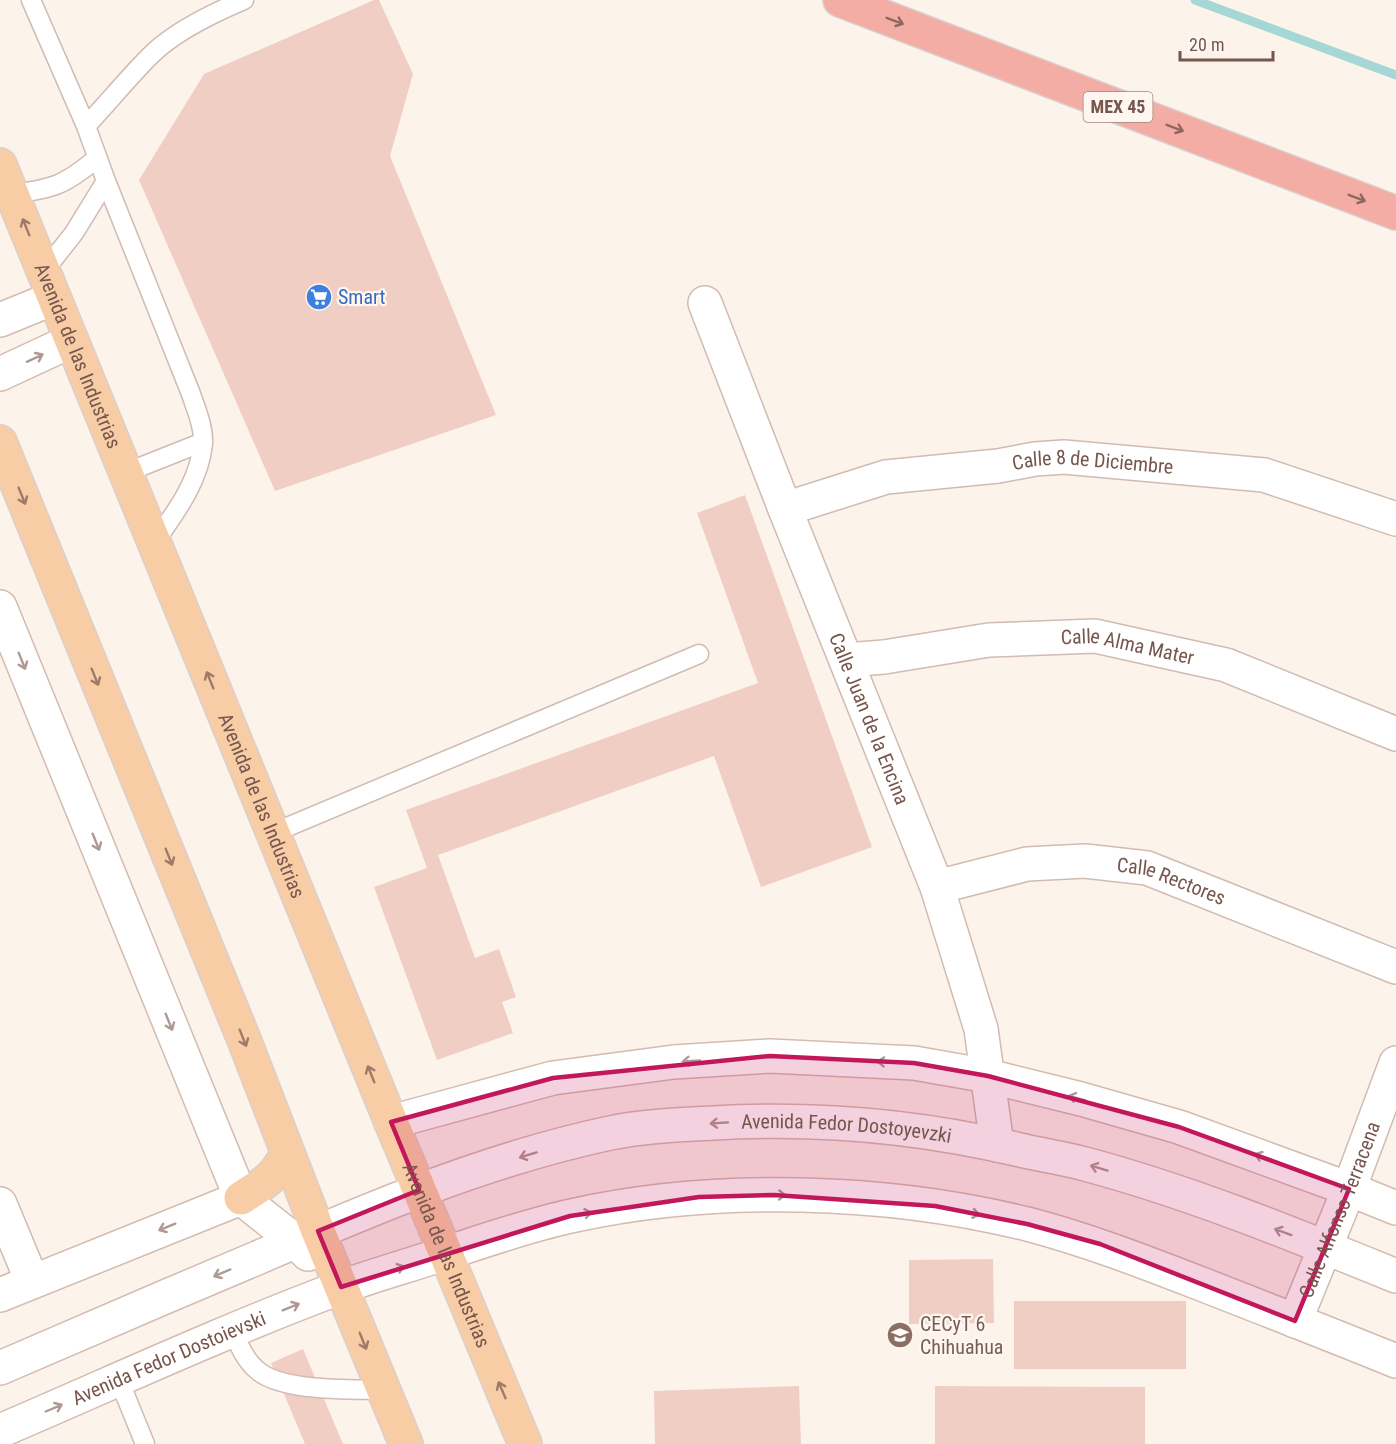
<svg xmlns="http://www.w3.org/2000/svg" width="1396" height="1444" font-family="'Roboto Condensed',sans-serif">
<style>
.lines{fill:none;stroke-linecap:round;stroke-linejoin:round}
.stream{stroke:#a5d7d7;stroke-width:9}
.building{fill:#f1cec3}
.lane-casing{stroke:#d1bbb2;stroke-width:21}
.street-casing{stroke:#d1bbb2;stroke-width:36}
.secondary-casing{stroke:#d4bbb0;stroke-width:36}
.primary-casing{stroke:#d9d0cd;stroke-width:36}
.highway-casing{stroke:#d9d0cd;stroke-width:36}
.lane{stroke:#fff;stroke-width:18}
.street{stroke:#fff;stroke-width:33}
.secondary{stroke:#fff;stroke-width:33}
.primary{stroke:#f8cda6;stroke-width:33}
.highway{stroke:#f4ada4;stroke-width:33}
.oneway{stroke:#90675f}
.oneway2{stroke:#9e7a68}
.oneway3{stroke:#ad9a95}
.marked{fill:#c2185b;fill-opacity:0.2;stroke:#c2185b;stroke-width:4.5;stroke-linejoin:round}
.labels{text-anchor:middle;stroke-width:4.5;stroke-linejoin:round;paint-order:stroke}
.shield{fill:#fef7f1;stroke:#a0867f;stroke-width:1.5}
.shield-label{font-size:18px;font-weight:bold;fill:#77564e}
.shop-label{font-size:20px;fill:#366cbe;stroke:#fef7f1;text-anchor:start}
.street-label{font-size:20px;fill:#77564e;stroke:#fef7f1}
.education-label{font-size:20px;fill:#785e54;stroke:#fef7f1;text-anchor:start}
</style>
<rect width="100%" height="100%" fill="#fcf3eb"/>
<g class="lines">
<path class="stream" d="M1195,0L1396,75"/>
</g>
<path class="building" d="M374,0H379L413,74L390,156L496,415L275,491L139,180L204,74Z
M745,495L872,847L761,887L714,756L438,855L475,958L499,949L516,997L502,1002L513,1033L437,1060L374,887L427,868L406,810L758,683L697,513Z
M993,1259L994,1323L909,1324V1260Z
M1014,1301H1186V1369H1014Z
M303,1349L343,1444H305L271,1363Z
M799,1386L801,1444H655L654,1391Z
M935,1386L1145,1387V1444H935Z"/>
<g class="lines">
<defs>
<path id="lane" d="M31,0L86,126
M12,194C53,189 65,185 97,158
M44,271L74,233L106,181
M125,473L203,442
M154,543C175,513 199,482 203,444C204,427 196,409 191,394L106,181L86,126C107,104 127,79 149,57C173,32 213,13 244,0
M273,833L699,654
M233,1331C239,1345 245,1360 257,1370C281,1392 351,1389 383,1390
M119,1380L145,1444"/>
<g id="street">
<path id="s1" d="M705,303L785,509L937,887L981,1029L997,1145"/>
<path id="s2" d="M785,509L886,477L998,466L1035,459L1064,457L1264,475L1396,519"/>
<path id="s3" d="M846,660L884,657L989,640L1095,636L1226,665L1396,734"/>
<path id="s4" d="M937,887L1027,864L1085,861L1147,868L1396,967"/>
<path d="M0,1204L32,1281"/>
<path id="s5" d="M1295,1321L1349,1189L1396,1063"/>
</g>
<g id="secondary">
<path d="M0,320L54,298"/>
<path d="M0,374L71,341"/>
<path d="M0,607L241,1198L295,1241L308,1254"/>
<path d="M391,1122L553,1078L674,1062L770,1056L914,1063L988,1076L1081,1099L1179,1127L1349,1189L1396,1208"/>
<path d="M0,1295L241,1198"/>
<path id="s6" d="M0,1368C86,1331 171,1294 257,1258C372,1208 488,1159 610,1133C644,1126 679,1125 713,1123C816,1117 919,1126 1020,1150C1041,1155 1063,1158 1085,1164C1190,1192 1295,1235 1396,1276"/>
<path id="s7" d="M0,1431C112,1383 224,1331 339,1288C371,1276 404,1267 437,1256C481,1242 525,1226 571,1216C714,1184 888,1189 1031,1225C1091,1241 1147,1263 1204,1285C1268,1310 1332,1335 1396,1361"/>
</g>
<g id="primary">
<path id="s8" d="M0,165L391,1122L525,1444"/>
<path d="M0,442L245,1042L318,1231L406,1444"/>
<path d="M241,1198C262,1185 278,1176 287,1152"/>
</g>
<path id="highway" d="M840,0L1396,213"/>
</defs>
<use href="#lane" class="lane-casing"/>
<use href="#street" class="street-casing"/>
<use href="#secondary" class="secondary-casing"/>
<use href="#primary" class="primary-casing"/>
<use href="#highway" class="highway-casing"/>
<use href="#lane" class="lane"/>
<use href="#street" class="street"/>
<use href="#secondary" class="secondary"/>
<use href="#primary" class="primary"/>
<use href="#highway" class="highway"/>
</g>
<defs><path id="oneway-shaft" d="M-6 0H5M1.5-3L5.5 0L1.5 3" fill="none" stroke-width="1.6" stroke-linecap="round" stroke-linejoin="round" transform="scale(1.5)"/></defs>
<g class="oneway">
<use href="#oneway-shaft" transform="translate(895 21) rotate(21)"/>
<use href="#oneway-shaft" transform="translate(1175 128) rotate(21)"/>
<use href="#oneway-shaft" transform="translate(1357 198) rotate(21)"/>
</g>
<g class="oneway2">
<use href="#oneway-shaft" transform="translate(26 227) rotate(-112)"/>
<use href="#oneway-shaft" transform="translate(22 496) rotate(68)"/>
<use href="#oneway-shaft" transform="translate(95 677) rotate(68)"/>
<use href="#oneway-shaft" transform="translate(210 680) rotate(-112)"/>
<use href="#oneway-shaft" transform="translate(169 857) rotate(68)"/>
<use href="#oneway-shaft" transform="translate(243 1038) rotate(68)"/>
<use href="#oneway-shaft" transform="translate(371 1074) rotate(-112)"/>
<use href="#oneway-shaft" transform="translate(363 1341) rotate(68)"/>
<use href="#oneway-shaft" transform="translate(502 1390) rotate(-113)"/>
</g>
<g class="oneway3">
<use href="#oneway-shaft" transform="translate(35 358) rotate(-25)"/>
<use href="#oneway-shaft" transform="translate(22 661) rotate(68)"/>
<use href="#oneway-shaft" transform="translate(96 842) rotate(68)"/>
<use href="#oneway-shaft" transform="translate(169 1022) rotate(68)"/>
<use href="#oneway-shaft" transform="translate(691 1061) rotate(176)"/>
<use href="#oneway-shaft" transform="translate(886 1062) rotate(-177)"/>
<use href="#oneway-shaft" transform="translate(1077 1098) rotate(-165)"/>
<use href="#oneway-shaft" transform="translate(719 1123) rotate(176)"/>
<use href="#oneway-shaft" transform="translate(528 1155) rotate(163)"/>
<use href="#oneway-shaft" transform="translate(1263 1157) rotate(-160)"/>
<use href="#oneway-shaft" transform="translate(1099 1168) rotate(-163)"/>
<use href="#oneway-shaft" transform="translate(777 1195) rotate(1)"/>
<use href="#oneway-shaft" transform="translate(971 1213) rotate(11)"/>
<use href="#oneway-shaft" transform="translate(583 1214) rotate(-10)"/>
<use href="#oneway-shaft" transform="translate(167 1227) rotate(158)"/>
<use href="#oneway-shaft" transform="translate(1283 1232) rotate(-160)"/>
<use href="#oneway-shaft" transform="translate(396 1269) rotate(-18)"/>
<use href="#oneway-shaft" transform="translate(222 1273) rotate(157)"/>
<use href="#oneway-shaft" transform="translate(291 1307) rotate(-22)"/>
<use href="#oneway-shaft" transform="translate(54 1408) rotate(-23)"/>
</g>
<path class="marked" d="M770,1056L914,1063L988,1076L1179,1127L1349,1189L1295,1321L1100,1244L1027,1224L935,1206L774,1195L699,1197L570,1216L341,1287L318,1231L419,1190L391,1122L553,1078Z"/>
<defs>
<symbol id="supermarket-disc" viewBox="-11 -11 22 22"><circle r="9.5" fill="#3f7fe0" stroke="#fef7f1"/><path d="M-6-5.5h2.5l.6 2H6L4.5 2H-2.5L-4.4-4H-6ZM-1.5 3.2a1.3 1.3 0 1 0 .1 0ZM3 3.2a1.3 1.3 0 1 0 .1 0Z" fill="#fff"/></symbol>
<symbol id="school-disc" viewBox="-11 -11 22 22"><circle r="9.5" fill="#8d6e63" stroke="#fef7f1"/><path d="M0-5L7-2L0 1L-7-2ZM-4 1L0 2.5L4 1V4Q0 6-4 4Z" fill="#fff"/></symbol>
</defs>
<g fill-rule="evenodd">
<use href="#supermarket-disc" x="304" y="282" width="30" height="30"/>
<use href="#school-disc" x="885" y="1320" width="30" height="30"/>
</g>
<g class="labels">
<rect class="shield" x="1083.5" y="92" width="69" height="30" rx="4.5"/>
<g class="shield-label">
<text x="1118" y="113">MEX 45</text>
</g>
<g class="shop-label">
<text x="338" y="304">Smart</text>
</g>
<g class="street-label">
<text dy="7" stroke="none"><textPath href="#s8" startOffset="206">Avenida de las Industrias</textPath></text>
<text dy="7" stroke="none"><textPath href="#s2" startOffset="314">Calle 8 de Diciembre</textPath></text>
<text dy="7" stroke="none"><textPath href="#s3" startOffset="284">Calle Alma Mater</textPath></text>
<text dy="7" stroke="none"><textPath href="#s1" startOffset="447">Calle Juan de la Encina</textPath></text>
<text dy="7" stroke="none"><textPath href="#s8" startOffset="692">Avenida de las Industrias</textPath></text>
<text dy="7" stroke="none"><textPath href="#s4" startOffset="240">Calle Rectores</textPath></text>
<text dy="7" stroke="none"><textPath href="#s6" startOffset="892">Avenida Fedor Dostoyevzki</textPath></text>
<text dy="7" stroke="none"><textPath href="#s5" startOffset="120">Calle Alfonso Terracena</textPath></text>
<text dy="7" stroke="none"><textPath href="#s8" startOffset="1178">Avenida de las Industrias</textPath></text>
<text dy="7" stroke="none"><textPath href="#s7" startOffset="184">Avenida Fedor Dostoievski</textPath></text>
</g>
<g class="education-label">
<text x="920" y="1331">CECyT 6<tspan x="920" dy="23">Chihuahua</tspan></text>
</g>
</g>
<path d="M1180 51v9h93v-9" fill="none" stroke="#77564e" stroke-width="3"/>
<text x="1189" y="51" font-size="18" fill="#77564e" stroke="#fef7f1" stroke-width="4.5" paint-order="stroke">20 m</text>
</svg>
